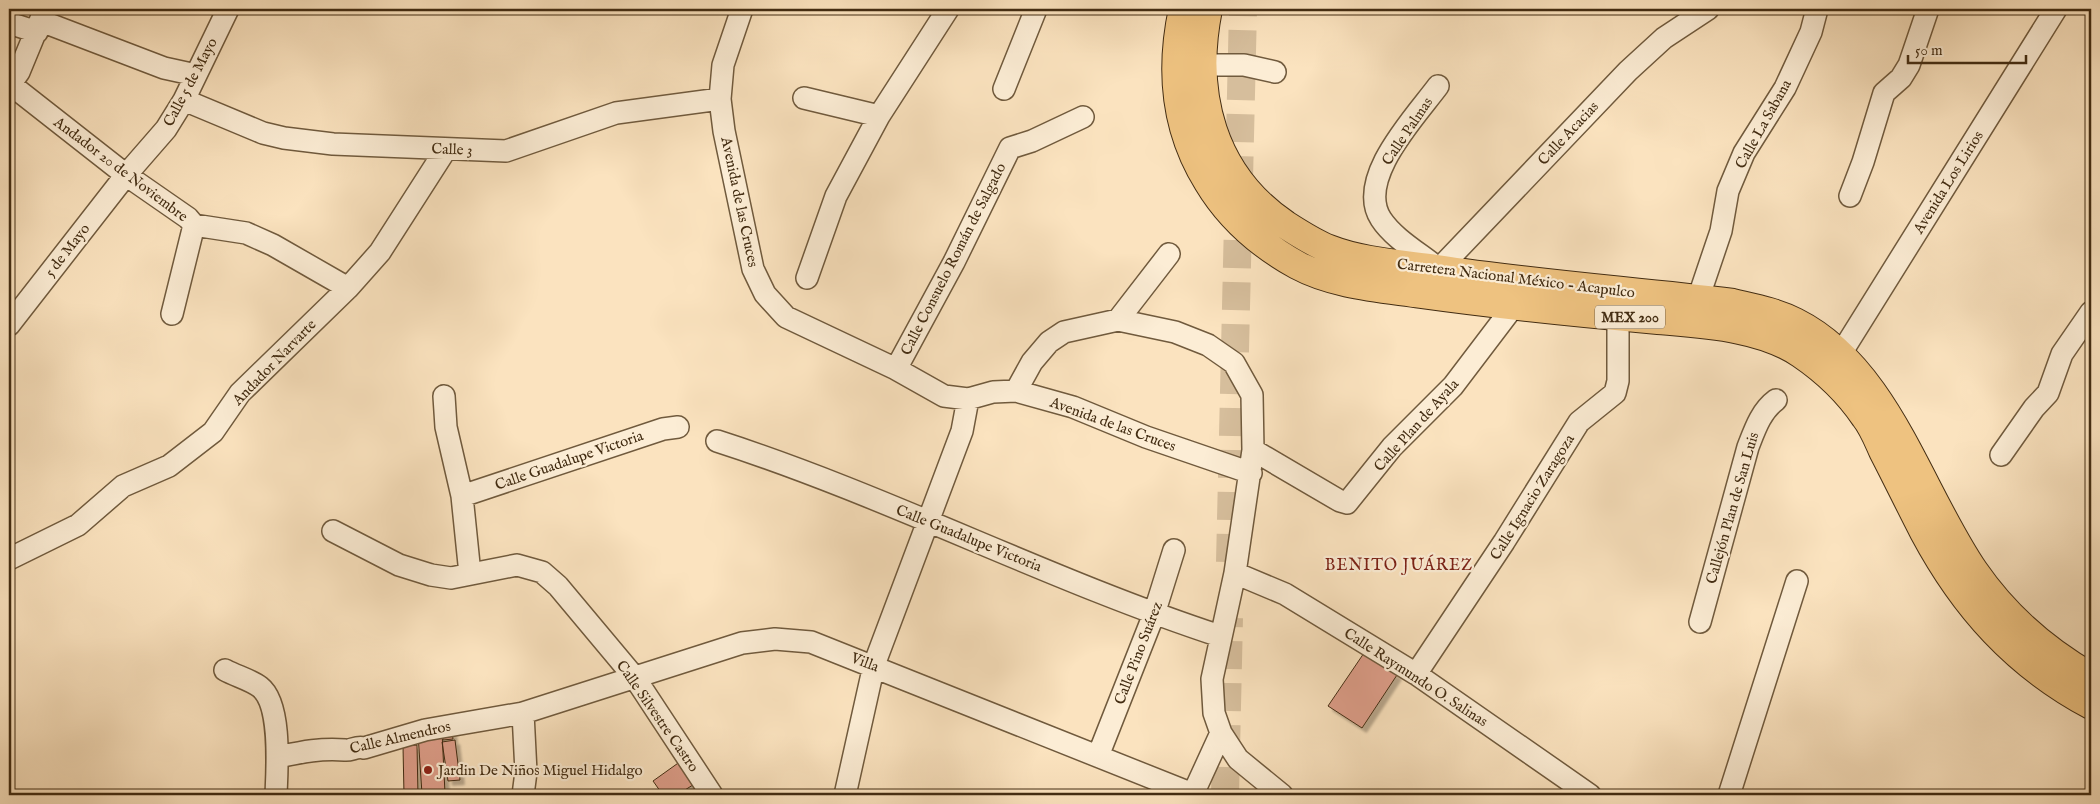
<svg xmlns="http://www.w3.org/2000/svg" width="2100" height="804" font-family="'IM FELL English',serif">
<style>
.building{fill:#de9e8a;stroke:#422c12;filter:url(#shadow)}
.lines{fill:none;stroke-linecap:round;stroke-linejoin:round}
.highway-tunnel{stroke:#d6be9c;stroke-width:28;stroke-dasharray:28 14;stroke-linecap:butt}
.minor-casing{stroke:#705a3d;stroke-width:24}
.major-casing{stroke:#422c12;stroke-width:30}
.minor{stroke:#fcedd5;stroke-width:21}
.major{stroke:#eec280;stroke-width:28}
.poi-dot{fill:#8f2418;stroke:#fcedd5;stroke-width:2}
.labels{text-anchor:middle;stroke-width:4.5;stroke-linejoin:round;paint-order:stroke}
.shield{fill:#fcedd5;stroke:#7a664c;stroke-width:1}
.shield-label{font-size:14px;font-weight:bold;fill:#422c12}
.street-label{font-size:15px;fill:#422c12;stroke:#fcedd5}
.poi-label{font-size:15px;fill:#422c12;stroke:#fcedd5;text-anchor:start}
.neighbourhood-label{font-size:16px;letter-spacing:1px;fill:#7a1f14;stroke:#fcedd5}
</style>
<defs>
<filter id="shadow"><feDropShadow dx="4.5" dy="4.5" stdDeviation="1" flood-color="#0004"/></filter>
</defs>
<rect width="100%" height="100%" fill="#fbe3bf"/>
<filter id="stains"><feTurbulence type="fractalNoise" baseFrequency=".004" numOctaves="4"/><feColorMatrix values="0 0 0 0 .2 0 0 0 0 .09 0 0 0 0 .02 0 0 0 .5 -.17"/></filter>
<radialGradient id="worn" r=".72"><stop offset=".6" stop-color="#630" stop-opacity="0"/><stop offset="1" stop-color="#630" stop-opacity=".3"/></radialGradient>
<path class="building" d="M1364,653L1397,675L1362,728L1328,706Z
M442,732L445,793L422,794L418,734Z
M452,732L453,739L443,740L442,733Z
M455,740L460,780L448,781L442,742Z
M417,745L418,795H404L403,746Z
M681,761L696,783L677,795H663L653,781Z"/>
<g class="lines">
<path class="highway-tunnel" d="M1230,562L1243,9
M1225,795L1229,618"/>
<defs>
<path id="minor" d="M742,9L723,65L720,99L724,131L753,269L765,294L786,317L896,369L944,396L968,399L993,392L1016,391L1073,407L1146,437L1251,473
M41,21L164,68L196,75
M9,23L37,32
M1202,65H1244L1275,72
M10,84L126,175L188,218L194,225L246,233L273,245L348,288
M9,86L19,72L45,9
M1438,86C1416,116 1355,179 1381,219C1394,239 1421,254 1439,269L1628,71L1664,38L1708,9
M1004,89L1036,9
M804,98L879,116
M184,100L263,133L284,138L333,144L506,151L616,113L720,99
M1850,196L1863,162L1884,93L1901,78L1909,65L1928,9
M807,278L836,196L879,116L948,9
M1698,299L1721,231L1728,191L1744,153L1785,88L1811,32L1817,9
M172,314L194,225
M1118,320L1169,254
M9,325L126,175L166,129L184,100L228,9
M1840,355L2056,9
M896,369L954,262L1010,148L1032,141L1083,117
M1016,391L1032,362L1049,342L1064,332L1118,320L1175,332L1208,345L1234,363L1252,395L1253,450L1235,573L1212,679L1214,713L1221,733L1238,759L1282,795
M444,396L446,427L462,496L470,574
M717,441C888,496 1049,580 1220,636
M1253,450L1340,501L1347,503L1392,447L1453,386L1513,307
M2001,455L2034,408L2048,393L2062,354L2091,312
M462,496L663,429L678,427
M333,531L399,565L431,575L451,578L517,565L542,572L558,586L635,678L712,795
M9,559L78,525L123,486L169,466L213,432L240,393L348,288L380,252L446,149
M1235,573L1285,594L1416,674L1590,795
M1700,622L1748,447C1755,429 1761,411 1776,400
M225,670C236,676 251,680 260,687C282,704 277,769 276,795
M1416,674L1504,542L1579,422L1615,393L1618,381V316
M523,713L526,772L523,795
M1098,756L1154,614L1174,550
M278,757C302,752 320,748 345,750C351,751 356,746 364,748L425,730L523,713L742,643L775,639L811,642L1195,795
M1193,794L1221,733
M845,795L874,665L962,431L968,399
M1729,795L1797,581"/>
<path id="major" d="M1183,9C1170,69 1175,129 1208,182C1229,217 1261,245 1297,265C1334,285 1380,288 1421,294C1500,305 1579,313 1658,320C1704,324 1762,327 1801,354C1826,371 1848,392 1865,417C1873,427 1878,440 1883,451C1897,478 1910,505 1924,532C1964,607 2016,665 2091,705
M1208,9C1191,94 1212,175 1286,225C1300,234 1314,243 1329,249C1362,262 1402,264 1437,269C1535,284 1634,291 1733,303C1754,308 1776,312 1795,322C1887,368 1919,491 1974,571C2005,616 2044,650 2091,677"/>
</defs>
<use href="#minor" class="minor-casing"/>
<use href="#major" class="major-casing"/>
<use href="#minor" class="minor"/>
<use href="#major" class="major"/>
</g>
<circle class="poi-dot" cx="428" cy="770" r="5"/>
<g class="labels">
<rect class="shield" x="1595" y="305.5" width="70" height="23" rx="4"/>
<g class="shield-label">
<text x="1630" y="322">MEX 200</text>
</g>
<g class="street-label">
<text transform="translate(190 82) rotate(-62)" y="5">Calle 5 de Mayo</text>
<text transform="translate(1763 124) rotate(-61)" y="5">Calle La Sabana</text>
<text transform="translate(1407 131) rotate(-56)" y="5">Calle Palmas</text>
<text transform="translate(1568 133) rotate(-47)" y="5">Calle Acacias</text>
<text transform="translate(452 149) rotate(2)" y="5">Calle 3</text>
<text transform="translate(121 169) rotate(37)" y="5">Andador 20 de Noviembre</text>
<text transform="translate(1948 182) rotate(-58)" y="5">Avenida Los Lirios</text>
<text transform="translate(740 202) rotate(78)" y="5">Avenida de las Cruces</text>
<text transform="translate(67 250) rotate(-52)" y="5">5 de Mayo</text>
<text transform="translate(953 259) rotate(-63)" y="5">Calle Consuelo Román de Salgado</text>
<text transform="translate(1516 278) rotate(7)" y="5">Carretera Nacional México - Acapulco</text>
<text transform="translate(274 362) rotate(-46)" y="5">Andador Narvarte</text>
<text transform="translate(1113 424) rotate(20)" y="5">Avenida de las Cruces</text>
<text transform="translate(1416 425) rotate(-48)" y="5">Calle Plan de Ayala</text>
<text transform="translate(569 460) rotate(-19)" y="5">Calle Guadalupe Victoria</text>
<text transform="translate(1532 497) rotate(-58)" y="5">Calle Ignacio Zaragoza</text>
<text transform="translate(1732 508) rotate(-74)" y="5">Callejón Plan de San Luis</text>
<text transform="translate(969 538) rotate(22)" y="5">Calle Guadalupe Victoria</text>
<text transform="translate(1138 653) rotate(-69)" y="5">Calle Pino Suárez</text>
<text transform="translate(865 662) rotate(21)" y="5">Villa</text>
<text transform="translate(1416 677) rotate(33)" y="5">Calle Raymundo O. Salinas</text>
<text transform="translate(658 716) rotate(55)" y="5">Calle Silvestre Castro</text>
<text transform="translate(400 737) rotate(-13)" y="5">Calle Almendros</text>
</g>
<g class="poi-label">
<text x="438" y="775">Jardin De Niños Miguel Hidalgo</text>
</g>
<g class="neighbourhood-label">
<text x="1399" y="570">BENITO JUÁREZ</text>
</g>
</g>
<rect width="2100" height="804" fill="none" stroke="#fbe3bf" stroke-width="30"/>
<rect x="10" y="10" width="2080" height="784" fill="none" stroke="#422c12" stroke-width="2.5"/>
<rect x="15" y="15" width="2070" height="774" fill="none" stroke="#422c12"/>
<path d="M1908 55v8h118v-8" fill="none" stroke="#422c12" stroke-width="2.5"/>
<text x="1915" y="55" font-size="15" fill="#422c12" stroke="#fcedd5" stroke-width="4" paint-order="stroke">50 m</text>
<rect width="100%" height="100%" filter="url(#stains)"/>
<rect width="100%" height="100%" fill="url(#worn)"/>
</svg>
